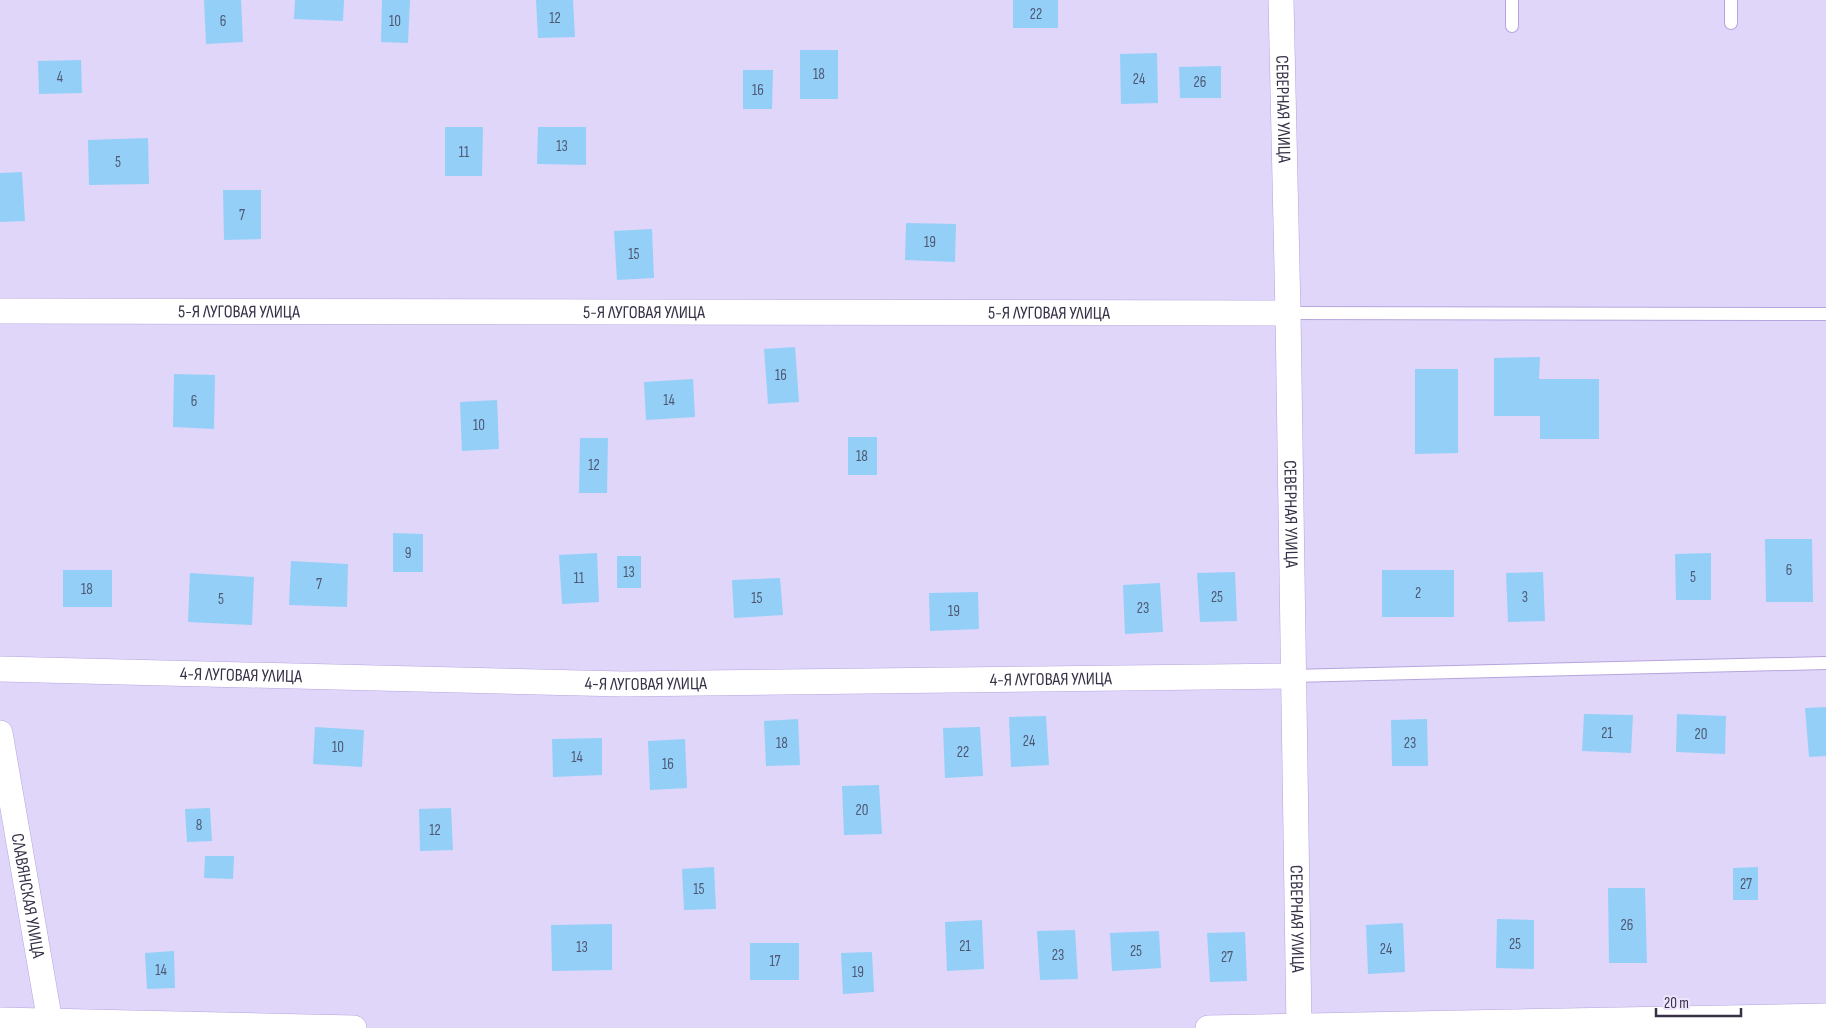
<svg xmlns="http://www.w3.org/2000/svg" width="1826" height="1028" font-family="'Sofia Sans Condensed',sans-serif">
<style>
.building{fill:#94cff8}
.lines{fill:none;stroke-linecap:round;stroke-linejoin:round}
.lane-casing{stroke:#b6a4de;stroke-width:14}
.street-casing{stroke:#b6a4de;stroke-width:26}
.lane{stroke:#fff;stroke-width:12}
.street{stroke:#fff;stroke-width:25}
.labels{text-anchor:middle;stroke-width:4;stroke-linejoin:round;paint-order:stroke}
.number-label{font-size:15px;fill:#4e5873}
.street-label{font-size:18px;fill:#373047;stroke:#ece5fd}
</style>
<rect width="100%" height="100%" fill="#e0d6fa"/>
<path class="building" d="M204,0H241L243,42L206,44Z
M295,0H344L343,21L294,19Z
M382,0H410L408,43L381,42Z
M536,0H573L575,37L538,38Z
M1013,0H1058V28H1013Z
M800,50H838V99H800Z
M1157,53L1158,103L1121,104L1120,54Z
M81,60L82,93L39,94L38,61Z
M1221,66V98H1180L1179,67Z
M743,70H773L772,109H743Z
M445,127H483L482,176H445Z
M538,127H586V165L537,164Z
M148,138L149,184L89,185L88,140Z
M22,172L25,221L0,222V173Z
M223,190H261V239L224,240Z
M906,223L956,224L955,262L905,260Z
M652,229L654,278L617,280L614,231Z
M795,347L799,402L768,404L764,349Z
M1540,357L1539,379H1599V439H1540V416H1494V358Z
M1415,369H1458V453L1415,454Z
M174,374L215,375L214,429L173,427Z
M693,379L695,417L646,420L644,382Z
M497,400L499,449L462,451L460,402Z
M848,437H877V475H848Z
M580,438H608L607,493H579Z
M393,533L423,534V572H393Z
M1765,539H1812L1813,602H1766Z
M597,553L599,602L562,604L559,555Z
M1711,553V600H1676L1675,554Z
M617,556H641V588H617Z
M291,561L348,564L347,607L289,605Z
M63,570H112V607H63Z
M1382,570H1454V617H1382Z
M1235,572L1237,621L1200,622L1197,573Z
M1543,572L1545,621L1508,622L1506,573Z
M190,573L254,577L252,625L188,622Z
M780,578L783,615L734,618L732,580Z
M1160,583L1163,632L1125,634L1123,585Z
M978,592L979,629L930,631L929,593Z
M1826,707V756L1809,757L1805,708Z
M1584,714L1633,715L1631,753L1582,751Z
M1677,714L1726,716L1725,754L1676,752Z
M1046,716L1049,765L1011,767L1009,717Z
M798,719L800,765L766,766L764,721Z
M1427,719L1428,766H1392L1391,720Z
M315,727L364,730L362,767L313,764Z
M980,727L983,776L945,778L943,728Z
M602,738V775L553,777L552,739Z
M685,739L687,788L650,790L648,741Z
M879,785L882,834L844,835L842,786Z
M210,808L212,841L187,842L185,809Z
M451,808L453,850L420,851L419,809Z
M205,856H234L233,879L204,878Z
M714,867L716,909L684,910L682,869Z
M1758,867V900H1733V868Z
M1608,888H1645L1647,963H1609Z
M1497,919L1534,920V969L1496,968Z
M982,920L984,969L947,971L945,922Z
M1403,923L1405,972L1368,974L1366,925Z
M612,924V970L552,971L551,925Z
M1075,930L1078,979L1040,980L1037,931Z
M1159,931L1161,968L1112,971L1110,933Z
M1245,932L1247,981L1210,982L1207,933Z
M750,943H799V980H750Z
M174,951L175,988L147,989L145,953Z
M872,952L874,992L843,994L841,953Z"/>
<g class="lines">
<defs>
<path id="lane" d="M1512,0V26
M1731,0V23
M1288,313L1826,314
M1292,676L1826,663"/>
<g id="street">
<path id="s1" d="M1281,0L1288,313L1299,1028"/>
<path id="s2" d="M0,311L1288,313"/>
<path id="s3" d="M0,669L623,684L1292,676"/>
<path id="s4" d="M0,733L51,1028"/>
<path d="M0,1020L354,1028"/>
<path d="M1208,1028L1826,1016"/>
</g>
</defs>
<use href="#lane" class="lane-casing"/>
<use href="#street" class="street-casing"/>
<use href="#lane" class="lane"/>
<use href="#street" class="street"/>
</g>
<g class="labels">
<g class="number-label">
<text x="1036" y="19">22</text>
<text x="555" y="23">12</text>
<text x="223" y="26">6</text>
<text x="395" y="26">10</text>
<text x="819" y="79">18</text>
<text x="60" y="82">4</text>
<text x="1139" y="84">24</text>
<text x="1200" y="87">26</text>
<text x="758" y="95">16</text>
<text x="562" y="151">13</text>
<text x="464" y="157">11</text>
<text x="118" y="167">5</text>
<text x="242" y="220">7</text>
<text x="930" y="247">19</text>
<text x="634" y="259">15</text>
<text x="781" y="380">16</text>
<text x="669" y="405">14</text>
<text x="194" y="406">6</text>
<text x="479" y="430">10</text>
<text x="862" y="461">18</text>
<text x="594" y="470">12</text>
<text x="408" y="558">9</text>
<text x="1789" y="575">6</text>
<text x="629" y="577">13</text>
<text x="1693" y="582">5</text>
<text x="579" y="583">11</text>
<text x="319" y="589">7</text>
<text x="87" y="594">18</text>
<text x="1418" y="598">2</text>
<text x="1217" y="602">25</text>
<text x="1525" y="602">3</text>
<text x="757" y="603">15</text>
<text x="221" y="604">5</text>
<text x="1143" y="613">23</text>
<text x="954" y="616">19</text>
<text x="1607" y="738">21</text>
<text x="1701" y="739">20</text>
<text x="1029" y="746">24</text>
<text x="782" y="748">18</text>
<text x="1410" y="748">23</text>
<text x="338" y="752">10</text>
<text x="963" y="757">22</text>
<text x="577" y="762">14</text>
<text x="668" y="769">16</text>
<text x="862" y="815">20</text>
<text x="199" y="830">8</text>
<text x="435" y="835">12</text>
<text x="1746" y="889">27</text>
<text x="699" y="894">15</text>
<text x="1627" y="930">26</text>
<text x="1515" y="949">25</text>
<text x="965" y="951">21</text>
<text x="582" y="952">13</text>
<text x="1386" y="954">24</text>
<text x="1136" y="956">25</text>
<text x="1058" y="960">23</text>
<text x="1227" y="962">27</text>
<text x="775" y="966">17</text>
<text x="161" y="975">14</text>
<text x="858" y="977">19</text>
</g>
<g class="street-label">
<text dy="6" stroke="none"><textPath href="#s1" startOffset="109">СЕВЕРНАЯ УЛИЦА</textPath></text>
<text dy="6" stroke="none"><textPath href="#s2" startOffset="239">5-Я ЛУГОВАЯ УЛИЦА</textPath></text>
<text dy="6" stroke="none"><textPath href="#s2" startOffset="644">5-Я ЛУГОВАЯ УЛИЦА</textPath></text>
<text dy="6" stroke="none"><textPath href="#s2" startOffset="1049">5-Я ЛУГОВАЯ УЛИЦА</textPath></text>
<text dy="6" stroke="none"><textPath href="#s1" startOffset="514">СЕВЕРНАЯ УЛИЦА</textPath></text>
<text dy="6" stroke="none"><textPath href="#s3" startOffset="241">4-Я ЛУГОВАЯ УЛИЦА</textPath></text>
<text dy="6" stroke="none"><textPath href="#s3" startOffset="1051">4-Я ЛУГОВАЯ УЛИЦА</textPath></text>
<text dy="6" stroke="none"><textPath href="#s3" startOffset="646">4-Я ЛУГОВАЯ УЛИЦА</textPath></text>
<text dy="6" stroke="none"><textPath href="#s4" startOffset="165">СЛАВЯНСКАЯ УЛИЦА</textPath></text>
<text dy="6" stroke="none"><textPath href="#s1" startOffset="919">СЕВЕРНАЯ УЛИЦА</textPath></text>
</g>
</g>
<path d="M1656 1008v8h85v-8" fill="none" stroke="#373047" stroke-width="2.5"/>
<text x="1664" y="1008" font-size="15" fill="#373047" stroke="#ece5fd" stroke-width="4" paint-order="stroke">20 m</text>
</svg>
